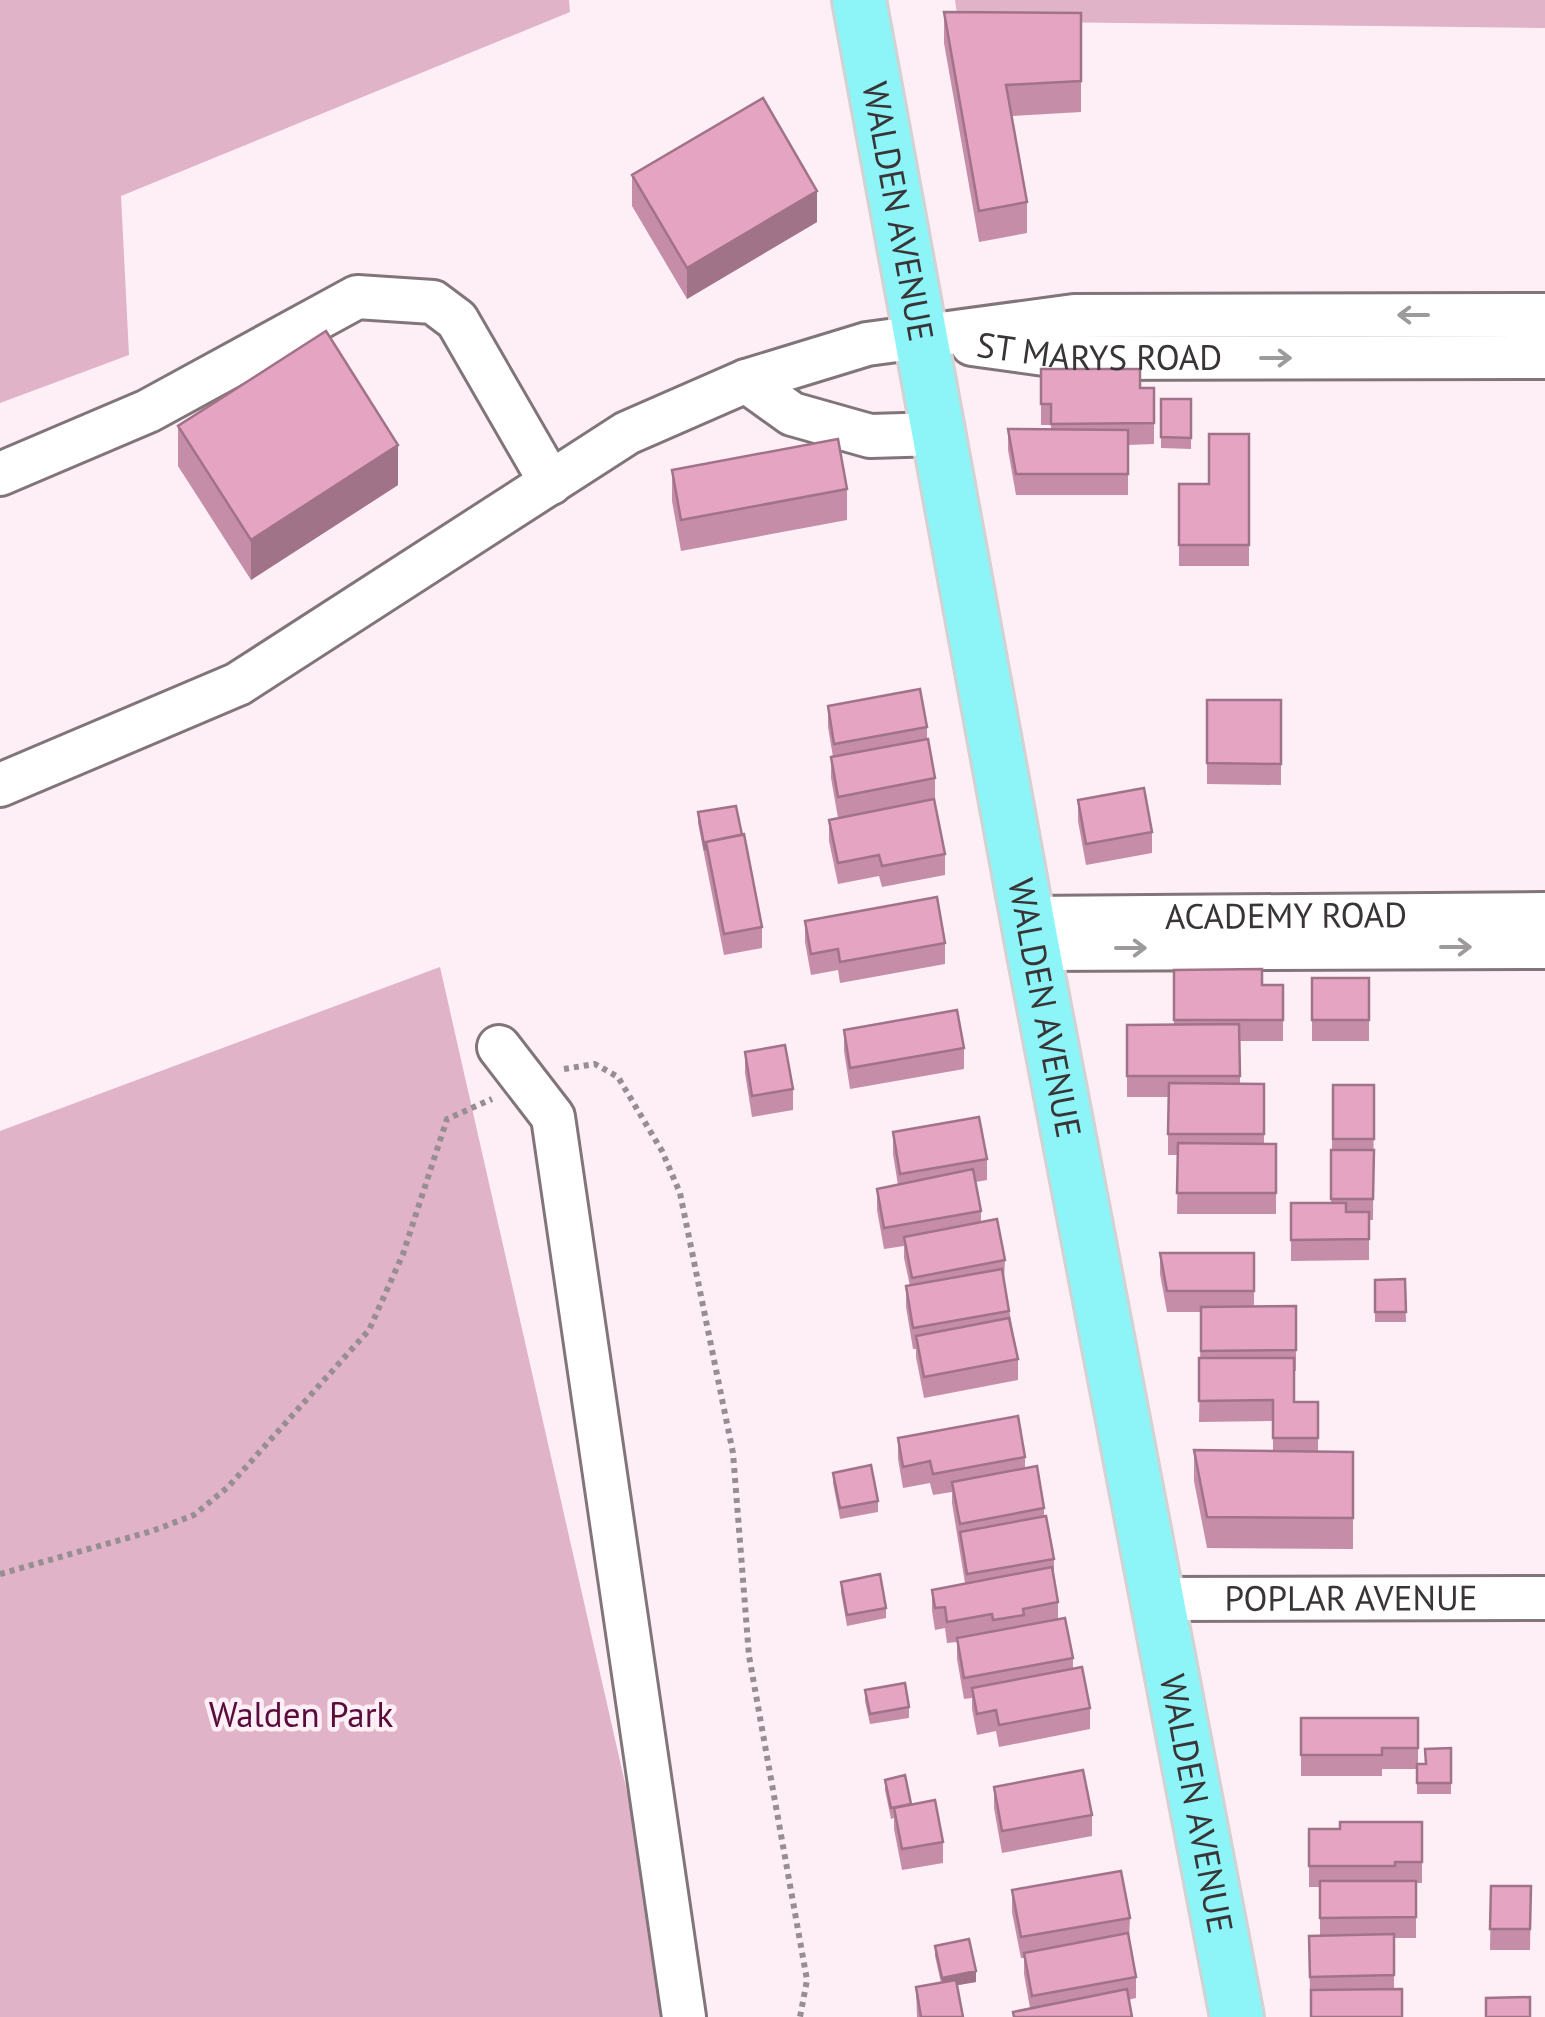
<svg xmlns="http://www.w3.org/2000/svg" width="1545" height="2017" font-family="'PT Sans',sans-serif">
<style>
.green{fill:#e1b3c8}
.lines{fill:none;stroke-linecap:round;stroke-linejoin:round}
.minor-casing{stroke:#81757a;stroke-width:48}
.major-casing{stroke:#d3d2d3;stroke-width:58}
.path{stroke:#978e92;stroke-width:6;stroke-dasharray:5 5;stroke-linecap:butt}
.minor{stroke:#fff;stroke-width:42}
.major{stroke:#8df4f7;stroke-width:52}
.wall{fill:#c68da8}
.shaded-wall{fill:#a17388}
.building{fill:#e6a4c3;stroke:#a17388;stroke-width:2.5}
.oneway{stroke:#9c9a9a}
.labels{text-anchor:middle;stroke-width:9;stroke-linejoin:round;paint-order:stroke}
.street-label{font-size:35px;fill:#393436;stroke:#fdeff5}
.park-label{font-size:35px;fill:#590c3b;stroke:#fdeff5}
</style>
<rect width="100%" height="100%" fill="#fdeff5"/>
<path class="green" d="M0,0H569L570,12L121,196L129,355L0,403Z
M955,0H1545V28L958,21Z
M440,967L678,2017H0V1131Z"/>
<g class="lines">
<defs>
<g id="minor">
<path id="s1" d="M972,344L1073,358L1545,357"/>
<path d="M746,381L792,414L870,436L939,434"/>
<path d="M0,474L148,411L357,297L433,302L457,320L551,483"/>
<path d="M0,785L238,684L627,433L746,381L867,344L1074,316L1545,315"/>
<path id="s2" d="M1028,918L1545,914"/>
<path d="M1033,949L1545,947"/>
<path d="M499,1047L553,1117L684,2017"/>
<path id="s3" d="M1159,1599L1545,1598"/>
</g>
<g id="major">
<path id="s4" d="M859,0L1033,949L1237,2017"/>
</g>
</defs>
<use href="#minor" class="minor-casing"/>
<use href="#major" class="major-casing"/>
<path class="path" d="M564,1069L595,1064L618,1077L662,1151L680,1193L733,1453L749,1656L807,1980L800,2017
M0,1574L152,1531L194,1515L228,1487L369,1330L403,1254L447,1119L492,1099"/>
<use href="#minor" class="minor"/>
<use href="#major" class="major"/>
</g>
<path class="wall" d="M944,12L1081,13V112L1012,116L1027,202V233L979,242L944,43Z
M632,175L817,222L687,299L632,206Z
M1041,369L1140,388H1154V444L1128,445V495H1016L1008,450V429L1051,430V425H1041Z
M1161,399H1191V449L1161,448Z
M178,426L398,485L251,580L178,466Z
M1249,434V566H1179V484H1209Z
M672,470L847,489V520L681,551L672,501Z
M1207,700H1281V785L1207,784Z
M828,706L927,727V739L935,778V799L838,818L831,778V757H833L828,727Z
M1078,800L1152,832V853L1086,865L1078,821Z
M698,812L762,927V948L724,955L698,823Z
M829,820L945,854V875L882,887L879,876L838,884L829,841Z
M805,921L945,943V964L840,983L838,970L811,975L805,942Z
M1174,970L1262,985H1283V1041H1240V1084H1264V1144H1276V1214H1177L1178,1155H1168V1097H1127V1025L1174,1024Z
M1312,978H1369V1041H1312Z
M844,1030L964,1048V1069L850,1089L844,1051Z
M745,1052L793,1089V1110L752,1117L745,1073Z
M1333,1085H1374L1373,1220H1369V1260L1291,1261V1203H1331Z
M893,1132L987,1159V1180L976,1182L981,1211V1222L1005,1260L1004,1281L1018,1359V1380L924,1398L916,1357V1349H913L906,1307V1286H910L904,1258V1246L884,1249L877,1210V1189L898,1185L893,1154Z
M1160,1253H1254V1307L1296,1306V1371H1294V1402H1318V1451L1353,1452V1549L1207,1548L1194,1481V1450L1273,1451V1421L1199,1422L1201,1312H1167L1160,1274Z
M1405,1279L1406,1322H1375V1280Z
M898,1438L1025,1457V1468L1044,1508V1516L1054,1559V1580L1058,1602V1619L1073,1658V1668L1090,1708V1729L999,1747L996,1731L977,1735L972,1709V1698L964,1699L957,1659V1642L947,1643L945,1628L935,1630L932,1611V1590L965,1583L952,1503V1492L933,1495L930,1483L903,1488L898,1459Z
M833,1473L878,1501V1512L840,1519L833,1483Z
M841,1582L886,1608V1618L847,1626L841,1592Z
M865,1690L909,1707V1718L870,1724L865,1701Z
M1301,1718H1418V1764H1425L1451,1748V1794H1417V1769H1382V1776H1301Z
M885,1780L911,1805L943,1842V1863L902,1870L894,1829V1818L891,1819L885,1790Z
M994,1787L1092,1815V1836L1002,1853L994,1808Z
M1422,1822V1883H1416V1938H1394V1989L1310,1998L1309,1936H1320V1887H1309V1829H1340Z
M1491,1886H1531L1530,1950H1490Z
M1012,1890L1130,1918L1129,1939L1136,1977V1998L1128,2000L1132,2017H1013V2012L1030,2008L1024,1974V1958H1021L1012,1912Z
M935,1946L976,1982L957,1985L963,2017H917L916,1987L941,1983L935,1956Z"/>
<path class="shaded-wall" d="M817,191V222L687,299V268Z
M398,445V485L251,580V540Z
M976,1971V1982L942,1988V1978Z"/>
<path class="building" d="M944,12L1081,13V81L1006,85L1027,202L979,211Z
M763,98L817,191L687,268L632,175Z
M326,331L398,445L251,540L178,426Z
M1041,369H1140V388H1154V423L1051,424V404H1041Z
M1161,399H1191V438L1161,437Z
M1008,429L1128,430V474H1016Z
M1209,434H1249V545H1179V484H1209Z
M838,439L847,489L681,520L672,470Z
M920,689L927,727L834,744L828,706Z
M1207,700H1281V764L1207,763Z
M928,739L935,778L838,797L831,757Z
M1144,788L1152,832L1086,844L1078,800Z
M934,799L945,854L882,866L879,855L838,863L829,820Z
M736,806L742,835L706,842L705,850L698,812Z
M744,834L762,927L724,934L706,842Z
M937,897L945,943L840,962L838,949L811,954L805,921Z
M1262,969V985H1283V1020H1174V970Z
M1312,978H1369V1020H1312Z
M957,1010L964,1048L850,1068L844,1030Z
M1239,1024L1240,1076H1127V1025Z
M785,1045L793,1089L752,1096L745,1052Z
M1169,1083L1264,1084V1134H1168Z
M1333,1085H1374V1139H1333Z
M979,1117L987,1159L900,1174L893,1132Z
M1178,1143L1276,1144V1193H1177Z
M1331,1150H1374L1373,1199H1331Z
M973,1169L981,1211L884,1228L877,1189Z
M1291,1203H1346V1212H1369V1239L1291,1240Z
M997,1219L1005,1260L912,1278L904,1237Z
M1160,1253H1254V1291H1167Z
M1002,1269L1009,1311L913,1328L906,1286Z
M1405,1279L1406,1312H1375V1280Z
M1296,1306V1350L1201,1351V1307Z
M1009,1318L1018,1359L924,1377L916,1336Z
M1199,1358H1294V1402H1318V1438H1273V1400L1199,1401Z
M1018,1416L1025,1457L933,1474L930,1461L903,1467L898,1438Z
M1194,1450L1353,1452V1518L1207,1517Z
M871,1465L878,1501L840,1508L833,1473Z
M1037,1466L1044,1508L960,1524L952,1482Z
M1046,1516L1054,1559L967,1574L960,1532Z
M1052,1567L1058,1602L1023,1609L1024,1615L993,1620L992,1614L947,1622L945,1607L935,1608L932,1590Z
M880,1574L886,1608L847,1615L841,1582Z
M1065,1618L1073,1658L964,1678L957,1638Z
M1082,1667L1090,1708L999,1725L996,1710L977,1714L972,1688Z
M905,1683L909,1707L870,1714L865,1690Z
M1301,1718H1418V1748H1382V1755H1301Z
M1451,1748V1783H1417V1764H1426L1425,1749Z
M1083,1770L1092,1815L1002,1831L994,1787Z
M905,1775L911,1804L891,1808L885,1780Z
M935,1800L943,1842L902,1849L894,1808Z
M1340,1822H1422V1862H1395V1866H1309V1829H1340Z
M1121,1871L1130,1918L1021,1937L1012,1890Z
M1320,1881H1416V1917L1320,1918Z
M1491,1886H1531L1530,1929H1490Z
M1128,1933L1136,1977L1032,1996L1024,1953Z
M1394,1934V1975L1310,1977L1309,1936Z
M969,1939L976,1971L942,1978L935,1946Z
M956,1980L963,2017H921L916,1987Z
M1127,1989L1132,2017H1014L1013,2012Z
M1402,1989V2017H1311V1990Z
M1530,1997V2017H1486V1998Z"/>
<defs><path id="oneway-shaft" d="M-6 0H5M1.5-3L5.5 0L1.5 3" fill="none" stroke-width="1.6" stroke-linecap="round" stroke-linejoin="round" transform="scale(2.5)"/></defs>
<g class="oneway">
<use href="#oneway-shaft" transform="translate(1413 315) rotate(180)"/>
<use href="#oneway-shaft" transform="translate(1276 358)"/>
<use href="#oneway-shaft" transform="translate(1456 947)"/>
<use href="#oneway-shaft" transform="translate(1131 948)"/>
</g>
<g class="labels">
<g class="street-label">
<text dy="12" stroke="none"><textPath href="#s4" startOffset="215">WALDEN AVENUE</textPath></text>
<text dy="12" stroke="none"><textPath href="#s1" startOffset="128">ST MARYS ROAD</textPath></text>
<text dy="12" stroke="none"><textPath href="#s2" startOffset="258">ACADEMY ROAD</textPath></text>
<text dy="12" stroke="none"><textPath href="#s4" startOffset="1025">WALDEN AVENUE</textPath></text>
<text dy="12" stroke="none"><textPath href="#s3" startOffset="192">POPLAR AVENUE</textPath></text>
<text dy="12" stroke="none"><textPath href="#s4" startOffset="1835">WALDEN AVENUE</textPath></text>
</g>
<g class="park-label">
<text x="301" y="1727">Walden Park</text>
</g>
</g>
</svg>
